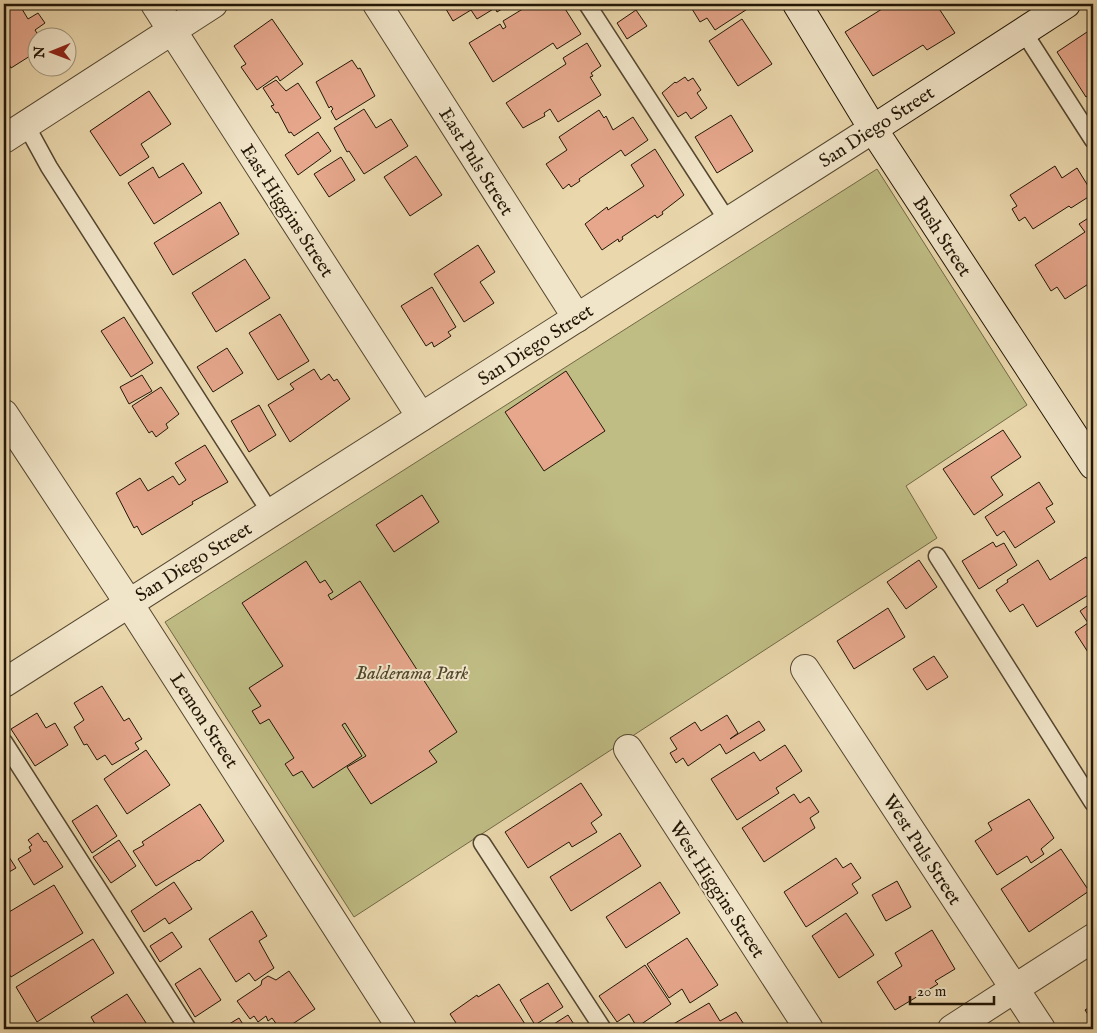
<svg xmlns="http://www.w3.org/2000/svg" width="1097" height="1033" font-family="'IM FELL English',serif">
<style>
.green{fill:#bfbc84;stroke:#706945}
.building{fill:#e6a78c;stroke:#221606}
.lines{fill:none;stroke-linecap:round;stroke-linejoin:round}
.service-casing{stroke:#544630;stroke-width:19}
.minor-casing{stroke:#544630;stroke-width:30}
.tertiary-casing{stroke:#544630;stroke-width:30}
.secondary-casing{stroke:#221606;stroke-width:30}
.service{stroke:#f1e5c9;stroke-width:16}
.minor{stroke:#f1e5c9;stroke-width:28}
.tertiary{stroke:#f1e5c9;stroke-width:28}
.secondary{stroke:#f1e5c9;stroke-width:28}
.labels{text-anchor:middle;stroke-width:4;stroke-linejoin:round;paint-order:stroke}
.street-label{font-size:19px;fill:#221606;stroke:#f1e5c9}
.park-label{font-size:19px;font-style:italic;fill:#51482c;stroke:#f1e5c9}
</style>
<rect width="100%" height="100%" fill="#ead7ac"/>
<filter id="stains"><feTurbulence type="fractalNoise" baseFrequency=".004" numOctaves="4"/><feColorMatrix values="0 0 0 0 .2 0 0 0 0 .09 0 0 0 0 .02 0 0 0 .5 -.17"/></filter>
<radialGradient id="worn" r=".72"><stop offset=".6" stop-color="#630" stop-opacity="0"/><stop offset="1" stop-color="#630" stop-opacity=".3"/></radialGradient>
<path class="green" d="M877,169L1027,405L906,486L937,538L354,917L165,622Z"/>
<path class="building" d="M4,4H19L28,19L38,13L45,23L35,30L40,38H38V51L11,68L4,55Z
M443,4H510L497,12L495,8L477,19L471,10L453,21Z
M531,4H562L581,34L557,49L553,43L493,82L469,43L500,24L503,29L506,27L503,21Z
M689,4H750L752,6L715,30L707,18L700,22Z
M890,4H936L955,33L927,50L923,45L873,76L845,32Z
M636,10L647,26L627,39L617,23Z
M272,19L303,64L280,81L277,76L257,90L241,67L246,64L234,46Z
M742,19L772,64L738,86L709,41Z
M1093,28V93L1086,97L1057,52Z
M587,43L601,66L591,73L593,76L590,77L601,95L558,122L550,109L544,113L545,116L523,128L506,103L566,64L563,58Z
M352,60L358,69L360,68L375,96L336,120L331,111L333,109L331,106L329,108L316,82Z
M685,77L688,81L693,78L701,90L697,93L707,108L691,119L686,112L678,117L662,93L675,82L676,83Z
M276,80L286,91L298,83L321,118L294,136L291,132L289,133L278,112L276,113L271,106L274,105L263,88Z
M149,91L171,124L141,144L149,157L120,176L90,131Z
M364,109L376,128L391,119L408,146L364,174L349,151L347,152L334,128Z
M599,110L604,118L606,116L613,130L633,117L648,140L625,156L621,150L579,179L580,181L571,187L569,184L563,189L546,164L567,150L559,137Z
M731,115L753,151L717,173L695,137Z
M318,132L331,151L298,175L285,155Z
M655,149L684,195L662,212L663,214L657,218L655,215L622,237L623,239L619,242L618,239L602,250L585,224L607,207L608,210L644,186L631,165Z
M416,156L442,195L410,216L384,177Z
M341,157L355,180L329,197L314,174Z
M183,163L202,193L154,224L128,183L153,167L159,178Z
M1055,166L1062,178L1077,168L1093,194L1071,208L1069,206L1033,229L1025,217L1019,221L1012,209L1017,206L1010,195Z
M220,202L239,234L173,275L154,243Z
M1093,215V281L1065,299L1057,287L1051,291L1035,265L1085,232L1079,224Z
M478,245L495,272L480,282L494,303L464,322L434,274Z
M245,259L270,298L216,332L192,293Z
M432,287L456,327L448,332L451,336L434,347L432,342L426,346L401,306Z
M280,314L309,361L278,380L249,333Z
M124,317L153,363L131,377L101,331Z
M227,348L243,373L213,392L197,367Z
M314,369L321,380L329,374L334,381L337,379L350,399L290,442L268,405L294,389L290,384Z
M566,371L605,431L544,471L505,412Z
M142,375L152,391L129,404L120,387Z
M161,387L179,414L166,424L168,428L156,437L152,431L149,433L132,406Z
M259,405L276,435L249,452L231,421Z
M1003,430L1021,457L991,477L1003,495L974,515L943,469Z
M205,445L228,482L192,502L193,504L142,535L137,526L134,528L116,493L140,478L148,491L173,476L179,485L186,480L175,463Z
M1039,482L1053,504L1046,508L1055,522L1015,548L1004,531L997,536L985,517Z
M422,495L439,522L394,552L376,525Z
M993,542L996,547L1004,543L1017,565L979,589L962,561Z
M1086,557L1093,568V592L1037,627L1023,604L1010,612L996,590L1008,582L1007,580L1038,560L1050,580Z
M919,560L937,587L906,609L887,582Z
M306,561L320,583L325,580L333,592L328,595L331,600L360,581L457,732L429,751L437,762L371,804L347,767L366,756L345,723L342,725L362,756L313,788L302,771L293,776L285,764L294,758L269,719L260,724L252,711L261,706L249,688L283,666L242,603Z
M1093,602V660L1075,632L1088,623L1080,611Z
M888,608L905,637L854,669L837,641Z
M934,656L948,677L927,690L913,669Z
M102,686L124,721L129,718L142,739L135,743L139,749L112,765L105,755L97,760L87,744L84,745L74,727L84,720L74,703Z
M37,713L46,728L55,723L68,745L35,766L11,729Z
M727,715L738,733L730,739L759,721L765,730L726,754L720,744L688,766L683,758L676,763L670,753L677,749L670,738L695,722L701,731Z
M785,745L802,771L776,788L779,793L737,820L711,779L754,752L760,761Z
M146,750L170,785L127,814L104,779Z
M581,783L602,815L591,823L597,832L572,847L569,842L528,868L505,832Z
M794,794L800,803L809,797L819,812L810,818L815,828L764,862L742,828Z
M1029,799L1054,838L1041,849L1044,854L1031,863L1027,856L997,875L975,841L992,830L988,823Z
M200,804L224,841L199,861L198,860L156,886L133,851L144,845L142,842Z
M97,805L117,836L92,853L72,821Z
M38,833L44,842L46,841L63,867L34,885L18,859L31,851L29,847L32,845L28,840Z
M620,833L641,866L571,911L550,877Z
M119,840L136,866L111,883L93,857Z
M4,849L16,868L4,875Z
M1061,849L1089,891L1029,932L1001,889Z
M836,858L843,868L851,863L861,878L852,884L858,893L806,927L784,892Z
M897,881L911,907L886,921L872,895Z
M174,882L192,909L169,924L165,918L144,932L131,911Z
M660,882L680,913L626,948L606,917Z
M54,885L83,933L11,977L4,965V915Z
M252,911L267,936L259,941L274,968L255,981L249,973L236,982L209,939Z
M846,913L874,955L839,978L812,936Z
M932,930L955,969L935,981L938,984L895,1010L877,982L902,966L895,953Z
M172,932L182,947L160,962L150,946Z
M687,938L718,985L690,1003L682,989L669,998L647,964Z
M93,939L114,973L37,1022L16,987Z
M645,965L671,1004L637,1027L629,1014L617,1022L599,996Z
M200,968L221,1000L195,1017L175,984Z
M289,971L315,1009L285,1029H280L272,1018L268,1021L266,1016L258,1022L254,1016L250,1019L237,1001L261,985L262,980L268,976L276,980Z
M548,983L563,1007L535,1025L520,1000Z
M499,984L525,1024L516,1029H460L450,1014L477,995L478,997Z
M127,994L150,1029H98L91,1017Z
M709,1003L720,1021L736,1012L747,1029H665Z
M1093,1005V1022L1085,1010Z
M568,1015L577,1029H546Z
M239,1018L246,1029H221Z"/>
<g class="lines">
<defs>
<path id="service" d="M587,4L727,220
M1023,31L1093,140
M26,125L49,167L270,512
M937,556L1093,803
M4,742L188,1029
M482,843L603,1029"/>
<path id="minor" d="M155,4L421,417
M377,4L577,318
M4,139L213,4
M128,602L402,1029
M805,669L1041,1029
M628,749L809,1029
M952,1029L1093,938"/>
<path id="tertiary" d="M4,414L128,602
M4,683L873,129"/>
<path id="secondary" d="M797,4L873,129L1093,465
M873,129L1066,4"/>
</defs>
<use href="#service" class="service-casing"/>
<use href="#minor" class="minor-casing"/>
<use href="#tertiary" class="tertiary-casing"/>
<use href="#secondary" class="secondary-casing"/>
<use href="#service" class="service"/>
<use href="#minor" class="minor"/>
<use href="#tertiary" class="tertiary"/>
<use href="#secondary" class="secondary"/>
</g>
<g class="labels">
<g class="street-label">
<text transform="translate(876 126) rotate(-33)" y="7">San Diego Street</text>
<text transform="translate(477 161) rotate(58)" y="7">East Puls Street</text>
<text transform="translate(288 210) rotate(57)" y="7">East Higgins Street</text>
<text transform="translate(943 236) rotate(57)" y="7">Bush Street</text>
<text transform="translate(535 344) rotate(-33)" y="7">San Diego Street</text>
<text transform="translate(193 561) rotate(-32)" y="7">San Diego Street</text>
<text transform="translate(205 720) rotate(57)" y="7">Lemon Street</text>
<text transform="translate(923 849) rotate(57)" y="7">West Puls Street</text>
<text transform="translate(718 889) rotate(57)" y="7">West Higgins Street</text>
</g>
<g class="park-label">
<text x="412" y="679">Balderama Park</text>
</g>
</g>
<rect width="1097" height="1033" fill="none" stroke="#ead7ac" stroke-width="20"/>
<rect x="5" y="5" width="1087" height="1023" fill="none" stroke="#221606" stroke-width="2.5"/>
<rect x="10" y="10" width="1077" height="1013" fill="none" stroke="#221606"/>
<g transform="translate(52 52) rotate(269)"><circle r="24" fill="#f1e5c9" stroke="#9e927b"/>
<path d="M0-4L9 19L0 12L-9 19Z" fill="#8f2418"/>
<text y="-8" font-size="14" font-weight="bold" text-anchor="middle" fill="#221606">N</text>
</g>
<path d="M910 996v8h84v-8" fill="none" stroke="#221606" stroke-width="2.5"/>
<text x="917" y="996" font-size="15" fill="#221606" stroke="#f1e5c9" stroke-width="4" paint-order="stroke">20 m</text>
<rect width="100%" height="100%" filter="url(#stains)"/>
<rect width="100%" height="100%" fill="url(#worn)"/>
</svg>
